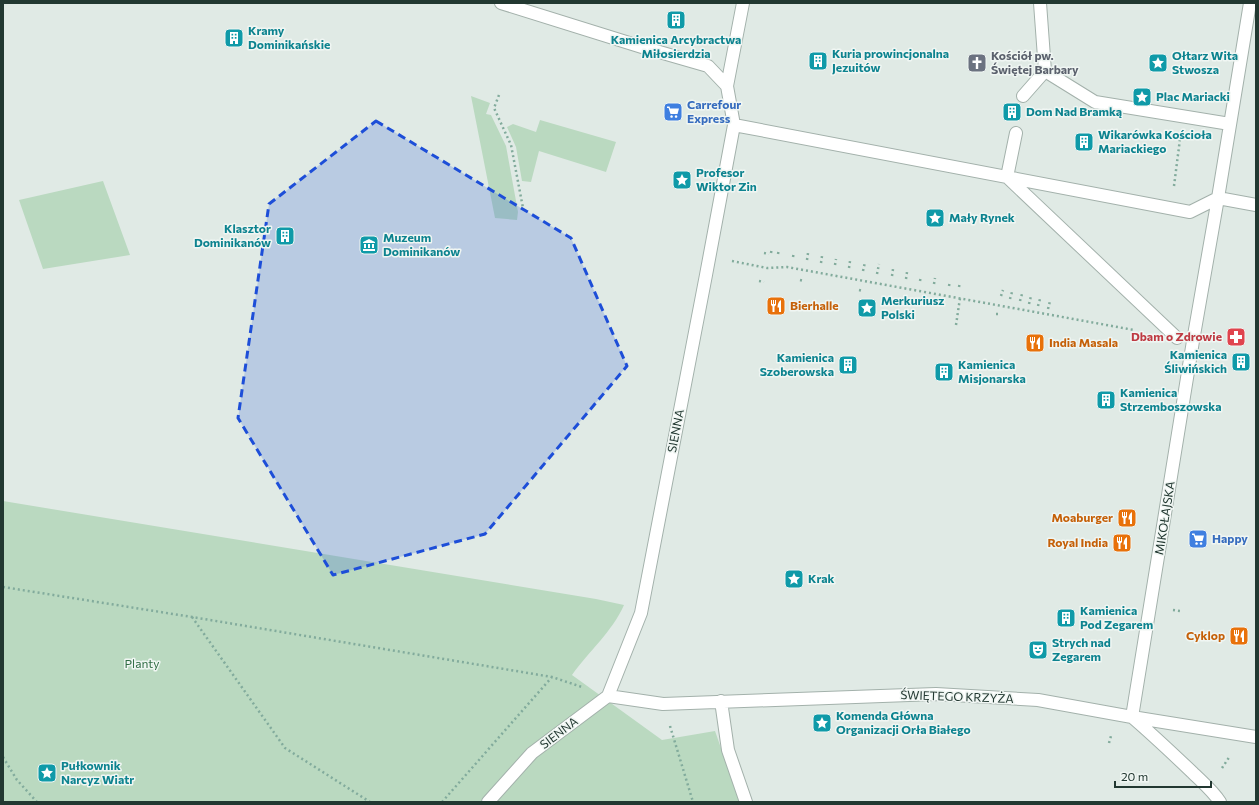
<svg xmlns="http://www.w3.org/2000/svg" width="1259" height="805" font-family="Commissioner,sans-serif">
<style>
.green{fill:#bad9c0}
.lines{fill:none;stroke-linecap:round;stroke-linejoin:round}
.street-casing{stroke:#a3b1ab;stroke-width:14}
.path{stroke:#82ab9c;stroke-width:2.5;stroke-dasharray:2 3;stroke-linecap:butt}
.street{stroke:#fff;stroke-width:12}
.marked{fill:#1d4ed8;fill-opacity:0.2;stroke:#1d4ed8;stroke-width:3;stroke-dasharray:8 5;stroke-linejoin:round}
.labels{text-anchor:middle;stroke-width:3;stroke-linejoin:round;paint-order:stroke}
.culture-label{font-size:12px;font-weight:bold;fill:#0d838f;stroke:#f0f6f3;text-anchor:start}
.worship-label{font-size:12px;font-weight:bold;fill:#5b616d;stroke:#f0f6f3;text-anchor:start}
.shop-label{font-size:12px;font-weight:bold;fill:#366cbe;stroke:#f0f6f3;text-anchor:start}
.food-label{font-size:12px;font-weight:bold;fill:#c56008;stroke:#f0f6f3;text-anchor:end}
.health-label{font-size:12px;font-weight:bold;fill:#be3a42;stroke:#f0f6f3;text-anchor:end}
.street-label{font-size:12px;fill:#223831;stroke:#f0f6f3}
.park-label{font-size:12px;fill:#2f6c43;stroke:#f0f6f3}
</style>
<rect width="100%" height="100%" fill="#e0eae5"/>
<path class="green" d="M471,96L490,103L486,114L491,115L506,146L518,212L517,220L495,218Z
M540,120L616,142L606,172L539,151L531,182L522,181L516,147L507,127L513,124L536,132Z
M103,181L130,255L43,269L19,200Z
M3,501L596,599L624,605C612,632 589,651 572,675L662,740L715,731L740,802H3Z"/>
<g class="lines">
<defs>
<path id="street" d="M501,3L642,47L708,66L727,86
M1045,71L1095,102L1230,124
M1023,96L1045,71L1040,3
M734,125L1190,212L1218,198
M1016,133L1007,177L1177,338
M1218,198L1256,205
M608,696L663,704L936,694L1038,700L1132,717L1256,737
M721,701L728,750L746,802
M1132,717L1193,341L1218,198L1250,3
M1132,717C1153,735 1173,754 1192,772C1202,782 1213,791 1220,802
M488,802L532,753L608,696L641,613L706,275L734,125L727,86L743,3"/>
</defs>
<use href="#street" class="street-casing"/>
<path class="path" d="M499,95L494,108L511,145L523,208
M1174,186L1180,139
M764,253L769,254
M771,253L772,248
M778,254L779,249
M793,257L794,252
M807,260L808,253
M732,261L767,268L787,267L1134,330
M821,263L822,256
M835,265L836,259
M849,268L850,261
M863,271L865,262
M877,274L879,264
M892,276L893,269
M906,279L907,272
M800,280L804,281
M759,281L764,282
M920,281L921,276
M934,284L935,278
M949,286L950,281
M959,287L960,282
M859,290L863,291
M1001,296L1003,290
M1010,299L1012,292
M1020,301L1022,294
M1029,304L1031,296
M1038,306L1040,299
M1048,309L1050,301
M996,314H1000
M956,325L960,298
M3,587L192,617L552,677L582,687
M1173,610L1180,611
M192,617L285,748L370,802
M670,726L693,802
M1109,743L1111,736
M3,757L17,780L37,802
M1222,768L1230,756
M442,802L552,677"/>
<use href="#street" class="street"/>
</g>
<path class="marked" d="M376,121L571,238L627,366L485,534L333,575L238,418L269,204Z"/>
<defs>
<symbol id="building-square" viewBox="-11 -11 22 22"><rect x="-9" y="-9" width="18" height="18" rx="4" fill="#0f9aa8" stroke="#f0f6f3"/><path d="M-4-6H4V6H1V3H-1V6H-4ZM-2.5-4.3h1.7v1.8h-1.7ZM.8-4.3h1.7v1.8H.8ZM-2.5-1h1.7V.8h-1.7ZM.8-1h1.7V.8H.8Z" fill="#fff"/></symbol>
<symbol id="church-square" viewBox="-11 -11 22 22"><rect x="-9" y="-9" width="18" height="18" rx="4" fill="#6b7280" stroke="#f0f6f3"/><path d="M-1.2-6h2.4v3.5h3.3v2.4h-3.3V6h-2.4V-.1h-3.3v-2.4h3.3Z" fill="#fff"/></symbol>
<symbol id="sight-square" viewBox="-11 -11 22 22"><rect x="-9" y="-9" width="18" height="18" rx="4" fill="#0f9aa8" stroke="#f0f6f3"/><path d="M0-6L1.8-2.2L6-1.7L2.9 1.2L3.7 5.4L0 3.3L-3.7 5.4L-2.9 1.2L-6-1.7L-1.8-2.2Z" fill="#fff"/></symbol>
<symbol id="supermarket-square" viewBox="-11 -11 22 22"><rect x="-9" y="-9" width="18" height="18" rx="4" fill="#3f7fe0" stroke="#f0f6f3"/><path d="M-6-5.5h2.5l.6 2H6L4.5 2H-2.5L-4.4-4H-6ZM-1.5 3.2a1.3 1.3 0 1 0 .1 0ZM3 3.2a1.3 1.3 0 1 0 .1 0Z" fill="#fff"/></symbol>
<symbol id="museum-square" viewBox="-11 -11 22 22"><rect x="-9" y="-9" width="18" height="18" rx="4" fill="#0f9aa8" stroke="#f0f6f3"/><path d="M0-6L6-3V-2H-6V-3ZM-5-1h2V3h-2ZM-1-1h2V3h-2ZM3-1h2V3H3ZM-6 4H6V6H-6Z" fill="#fff"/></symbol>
<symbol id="restaurant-square" viewBox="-11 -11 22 22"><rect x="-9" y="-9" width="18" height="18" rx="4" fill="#e8710a" stroke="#f0f6f3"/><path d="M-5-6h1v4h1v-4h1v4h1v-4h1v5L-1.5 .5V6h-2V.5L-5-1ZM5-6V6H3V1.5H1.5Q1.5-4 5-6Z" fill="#fff"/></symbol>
<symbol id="pharmacy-square" viewBox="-11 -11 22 22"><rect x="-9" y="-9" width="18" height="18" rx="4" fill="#e0444e" stroke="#f0f6f3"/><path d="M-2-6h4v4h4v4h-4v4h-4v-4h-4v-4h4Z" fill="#fff"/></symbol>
<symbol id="theatre-square" viewBox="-11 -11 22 22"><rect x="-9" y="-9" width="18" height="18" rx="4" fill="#0f9aa8" stroke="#f0f6f3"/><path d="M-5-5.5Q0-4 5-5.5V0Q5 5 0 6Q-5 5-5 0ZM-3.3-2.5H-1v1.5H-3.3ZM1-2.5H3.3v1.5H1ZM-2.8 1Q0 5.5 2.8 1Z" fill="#fff"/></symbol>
</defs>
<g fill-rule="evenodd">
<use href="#building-square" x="665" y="9" width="22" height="22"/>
<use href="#building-square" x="223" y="27" width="22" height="22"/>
<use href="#building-square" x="807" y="50" width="22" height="22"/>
<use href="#church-square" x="966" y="52" width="22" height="22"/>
<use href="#sight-square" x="1147" y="52" width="22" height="22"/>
<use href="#sight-square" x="1131" y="86" width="22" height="22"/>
<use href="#supermarket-square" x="662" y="101" width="22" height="22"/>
<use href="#building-square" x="1001" y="101" width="22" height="22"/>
<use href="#building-square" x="1073" y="131" width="22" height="22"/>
<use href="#sight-square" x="671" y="169" width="22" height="22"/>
<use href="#sight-square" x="924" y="207" width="22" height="22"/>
<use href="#building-square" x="274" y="225" width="22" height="22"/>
<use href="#museum-square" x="358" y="234" width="22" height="22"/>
<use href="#restaurant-square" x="765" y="295" width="22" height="22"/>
<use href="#sight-square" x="856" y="297" width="22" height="22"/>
<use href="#pharmacy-square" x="1225" y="326" width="22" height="22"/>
<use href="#restaurant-square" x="1024" y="332" width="22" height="22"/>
<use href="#building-square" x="1230" y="351" width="22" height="22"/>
<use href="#building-square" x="837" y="354" width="22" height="22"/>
<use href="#building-square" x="933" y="361" width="22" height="22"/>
<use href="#building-square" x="1095" y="389" width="22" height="22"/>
<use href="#restaurant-square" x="1116" y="507" width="22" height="22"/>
<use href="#supermarket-square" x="1187" y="528" width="22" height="22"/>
<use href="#restaurant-square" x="1111" y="532" width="22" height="22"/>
<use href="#sight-square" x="783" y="568" width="22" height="22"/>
<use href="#building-square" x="1055" y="607" width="22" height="22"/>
<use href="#restaurant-square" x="1228" y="625" width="22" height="22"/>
<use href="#theatre-square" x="1027" y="639" width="22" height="22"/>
<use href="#sight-square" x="811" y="712" width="22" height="22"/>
<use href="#sight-square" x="36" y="762" width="22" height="22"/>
</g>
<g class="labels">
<g class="culture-label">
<text x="248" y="35">Kramy<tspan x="248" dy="14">Dominikańskie</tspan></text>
<text x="676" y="44" text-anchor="middle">Kamienica Arcybractwa<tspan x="676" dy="14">Miłosierdzia</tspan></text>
<text x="832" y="58">Kuria prowincjonalna<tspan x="832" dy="14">Jezuitów</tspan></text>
<text x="1172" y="60">Ołtarz Wita<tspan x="1172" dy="14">Stwosza</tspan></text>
<text x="1156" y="101">Plac Mariacki</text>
<text x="1026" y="116">Dom Nad Bramką</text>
<text x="1098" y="139">Wikarówka Kościoła<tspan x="1098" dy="14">Mariackiego</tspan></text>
<text x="696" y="177">Profesor<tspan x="696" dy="14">Wiktor Zin</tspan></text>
<text x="949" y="222">Mały Rynek</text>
<text x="271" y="233" text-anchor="end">Klasztor<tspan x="271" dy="14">Dominikanów</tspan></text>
<text x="383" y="242">Muzeum<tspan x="383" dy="14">Dominikanów</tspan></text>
<text x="881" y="305">Merkuriusz<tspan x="881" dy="14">Polski</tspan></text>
<text x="1227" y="359" text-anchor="end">Kamienica<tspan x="1227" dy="14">Śliwińskich</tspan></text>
<text x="834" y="362" text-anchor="end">Kamienica<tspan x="834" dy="14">Szoberowska</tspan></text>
<text x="958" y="369">Kamienica<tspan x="958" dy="14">Misjonarska</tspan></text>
<text x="1120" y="397">Kamienica<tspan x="1120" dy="14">Strzemboszowska</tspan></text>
<text x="808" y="583">Krak</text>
<text x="1080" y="615">Kamienica<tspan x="1080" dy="14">Pod Zegarem</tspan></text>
<text x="1052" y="647">Strych nad<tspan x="1052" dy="14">Zegarem</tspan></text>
<text x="836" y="720">Komenda Główna<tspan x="836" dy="14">Organizacji Orła Białego</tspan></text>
<text x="61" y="770">Pułkownik<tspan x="61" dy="14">Narcyz Wiatr</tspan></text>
</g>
<g class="worship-label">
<text x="991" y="60">Kościół pw.<tspan x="991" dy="14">Świętej Barbary</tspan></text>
</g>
<g class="shop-label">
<text x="687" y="109">Carrefour<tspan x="687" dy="14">Express</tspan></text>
<text x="1212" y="543">Happy</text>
</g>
<g class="food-label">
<text x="790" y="310" text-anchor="start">Bierhalle</text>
<text x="1049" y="347" text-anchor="start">India Masala</text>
<text x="1113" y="522">Moaburger</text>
<text x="1108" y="547">Royal India</text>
<text x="1225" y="640">Cyklop</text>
</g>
<g class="health-label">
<text x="1222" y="341">Dbam o Zdrowie</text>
</g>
<g class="street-label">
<text transform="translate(676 431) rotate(-79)" y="4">SIENNA</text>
<text transform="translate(1165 518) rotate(-81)" y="4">MIKOŁAJSKA</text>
<text transform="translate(957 697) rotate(2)" y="4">ŚWIĘTEGO KRZYŻA</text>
<text transform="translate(559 733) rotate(-37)" y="4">SIENNA</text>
</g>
<g class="park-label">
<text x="142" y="668">Planty</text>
</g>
</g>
<rect width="1259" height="805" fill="none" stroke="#223831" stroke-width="8"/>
<path d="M1115 781v6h96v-6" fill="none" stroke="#223831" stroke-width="2"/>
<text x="1121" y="781" font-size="12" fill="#223831" stroke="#f0f6f3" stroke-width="3" paint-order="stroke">20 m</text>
</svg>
